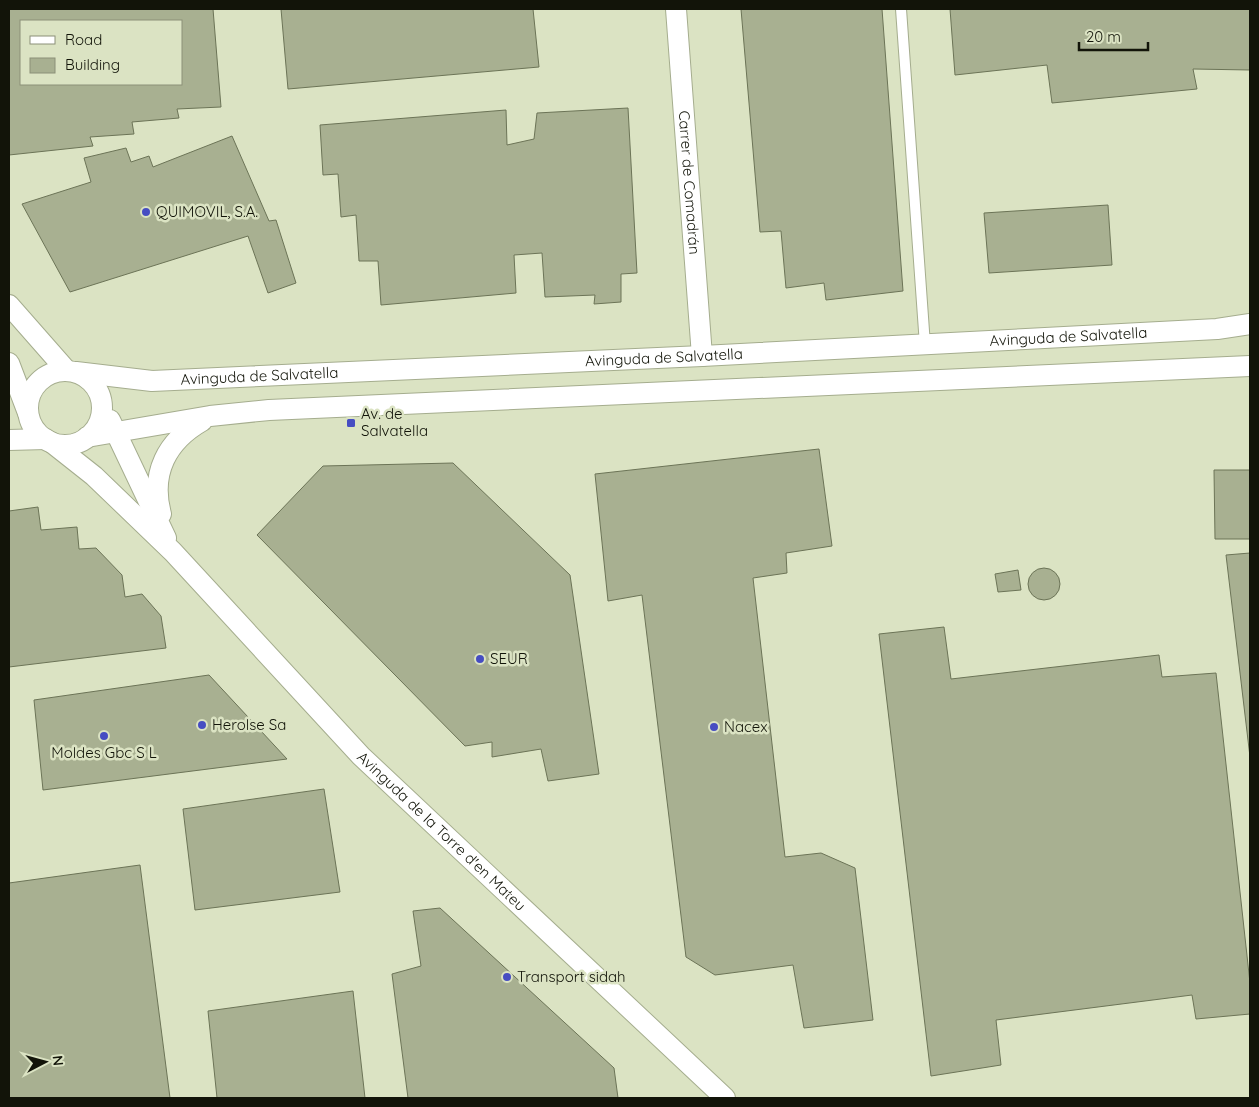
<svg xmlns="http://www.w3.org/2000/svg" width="1259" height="1107" font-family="Quicksand,sans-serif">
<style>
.building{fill:#a8b091;stroke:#6c7457;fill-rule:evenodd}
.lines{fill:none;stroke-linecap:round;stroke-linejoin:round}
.service-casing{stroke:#a5ad8e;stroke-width:12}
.minor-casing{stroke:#a5ad8e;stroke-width:22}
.service{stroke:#fff;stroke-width:10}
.minor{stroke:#fff;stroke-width:20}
.poi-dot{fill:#464dc2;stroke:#dbe3c3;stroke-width:2}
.labels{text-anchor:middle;stroke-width:5;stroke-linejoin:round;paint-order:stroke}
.street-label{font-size:15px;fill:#121409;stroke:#dbe3c3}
.poi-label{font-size:15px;fill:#121409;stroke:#dbe3c3;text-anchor:start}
</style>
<rect width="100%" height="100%" fill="#dbe3c3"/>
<path class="building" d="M9,9H213L221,107L177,109L179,118L132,122L134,134L90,137L93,146L9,155ZM21,21H181V84H21Z
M281,9H533L539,67L288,89Z
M741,9H882L903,291L826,300L824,283L786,288L781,231L760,232Z
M950,9H1250V70L1193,69L1197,89L1052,103L1047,65L955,75Z
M628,108L637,273L621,274V302L594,304L595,295L545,297L542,253L514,255L516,293L381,305L378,261H359L356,215L341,217L338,174L323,175L320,125L506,110L507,145L534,139L537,113Z
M232,136L269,221L276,220L296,283L268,293L248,236L70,292L22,204L91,182L84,158L126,148L131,162L149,156L153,167Z
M1108,205L1112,265L989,273L984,213Z
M819,449L832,546L786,553L787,573L753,578L785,857L821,853L855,868L873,1020L804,1028L793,965L715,975L686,957L642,595L608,601L595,474Z
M453,463L570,575L599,774L548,781L541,749L492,757V742L465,746L257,535L323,466Z
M1214,470H1250V539H1215Z
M38,507L41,530L77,527L79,549L96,548L122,575L125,597L142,594L161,616L166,648L9,667V511Z
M1250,553V757L1226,555Z
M1028 584a16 16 0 1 1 32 0a16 16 0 1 1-32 0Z
M1018,570L1021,590L998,592L995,574Z
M944,627L951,679L1159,655L1162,677L1216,673L1250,983V1014L1196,1019L1192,995L996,1020L1001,1065L931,1076L879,634Z
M209,675L287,759L43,790L34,700Z
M324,789L340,892L195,910L183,809Z
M140,865L170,1098H9V883Z
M440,908L614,1068L618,1098H408L392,974L421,966L413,911Z
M353,991L365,1098H217L208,1011Z"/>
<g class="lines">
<defs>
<path id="service" d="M901,9L925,345"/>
<g id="minor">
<path id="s1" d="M676,9L702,356"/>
<path d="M9,305L67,371"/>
<path d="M9,363L28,413"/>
<circle cx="65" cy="408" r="37"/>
<path id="s2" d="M76,372L152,381L702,356L1217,329L1250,324"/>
<path d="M110,420L166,538"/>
<path d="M87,437L210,416L269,410L1250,366"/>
<path d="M9,440L46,439"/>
<path id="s3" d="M51,442L94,476L173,552L361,756L725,1098"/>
<path d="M161,514C150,473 167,441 202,421"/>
</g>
</defs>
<use href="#service" class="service-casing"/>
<use href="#minor" class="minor-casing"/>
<use href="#service" class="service"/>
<use href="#minor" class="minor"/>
</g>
<g class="poi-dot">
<circle cx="146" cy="212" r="5"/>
<rect x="346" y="418" width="10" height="10" rx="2.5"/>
<circle cx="480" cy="659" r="5"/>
<circle cx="202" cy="725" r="5"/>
<circle cx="714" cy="727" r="5"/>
<circle cx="104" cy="736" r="5"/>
<circle cx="507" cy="977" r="5"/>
</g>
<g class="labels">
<g class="street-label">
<text dy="5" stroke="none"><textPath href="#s1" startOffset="174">Carrer de Comadrán</textPath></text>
<text dy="5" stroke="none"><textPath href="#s2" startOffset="994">Avinguda de Salvatella</textPath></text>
<text dy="5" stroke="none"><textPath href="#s2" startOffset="589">Avinguda de Salvatella</textPath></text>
<text dy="5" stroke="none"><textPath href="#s2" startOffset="184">Avinguda de Salvatella</textPath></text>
<text dy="5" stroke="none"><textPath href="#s3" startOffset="552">Avinguda de la Torre d'en Mateu</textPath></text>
</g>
<g class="poi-label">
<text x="156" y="217">QUIMOVIL, S.A.</text>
<text x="361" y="419">Av. de<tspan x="361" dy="17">Salvatella</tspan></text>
<text x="490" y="664">SEUR</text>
<text x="212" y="730">Herolse Sa</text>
<text x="724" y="732">Nacex</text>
<text x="104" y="758" text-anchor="middle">Moldes Gbc S L</text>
<text x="517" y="982">Transport sidah</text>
</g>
</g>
<rect width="1259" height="1107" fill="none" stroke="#121409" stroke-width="20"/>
<rect x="20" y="20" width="162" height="65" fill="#dbe3c3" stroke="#8b9079"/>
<rect x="30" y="36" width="25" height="8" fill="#ffffff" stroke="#8b9079"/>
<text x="65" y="45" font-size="15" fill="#121409">Road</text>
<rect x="30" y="58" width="25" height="15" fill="#a8b091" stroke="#8b9079"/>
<text x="65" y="70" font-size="15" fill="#121409">Building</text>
<g transform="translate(45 1062) rotate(84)" stroke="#dbe3c3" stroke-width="4" paint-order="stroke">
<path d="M0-4L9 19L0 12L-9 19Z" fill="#121409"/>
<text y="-8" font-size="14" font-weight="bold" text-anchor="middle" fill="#121409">N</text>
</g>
<path d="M1079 42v8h69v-8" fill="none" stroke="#121409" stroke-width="2.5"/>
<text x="1086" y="42" font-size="15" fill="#121409" stroke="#dbe3c3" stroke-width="4" paint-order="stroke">20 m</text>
</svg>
